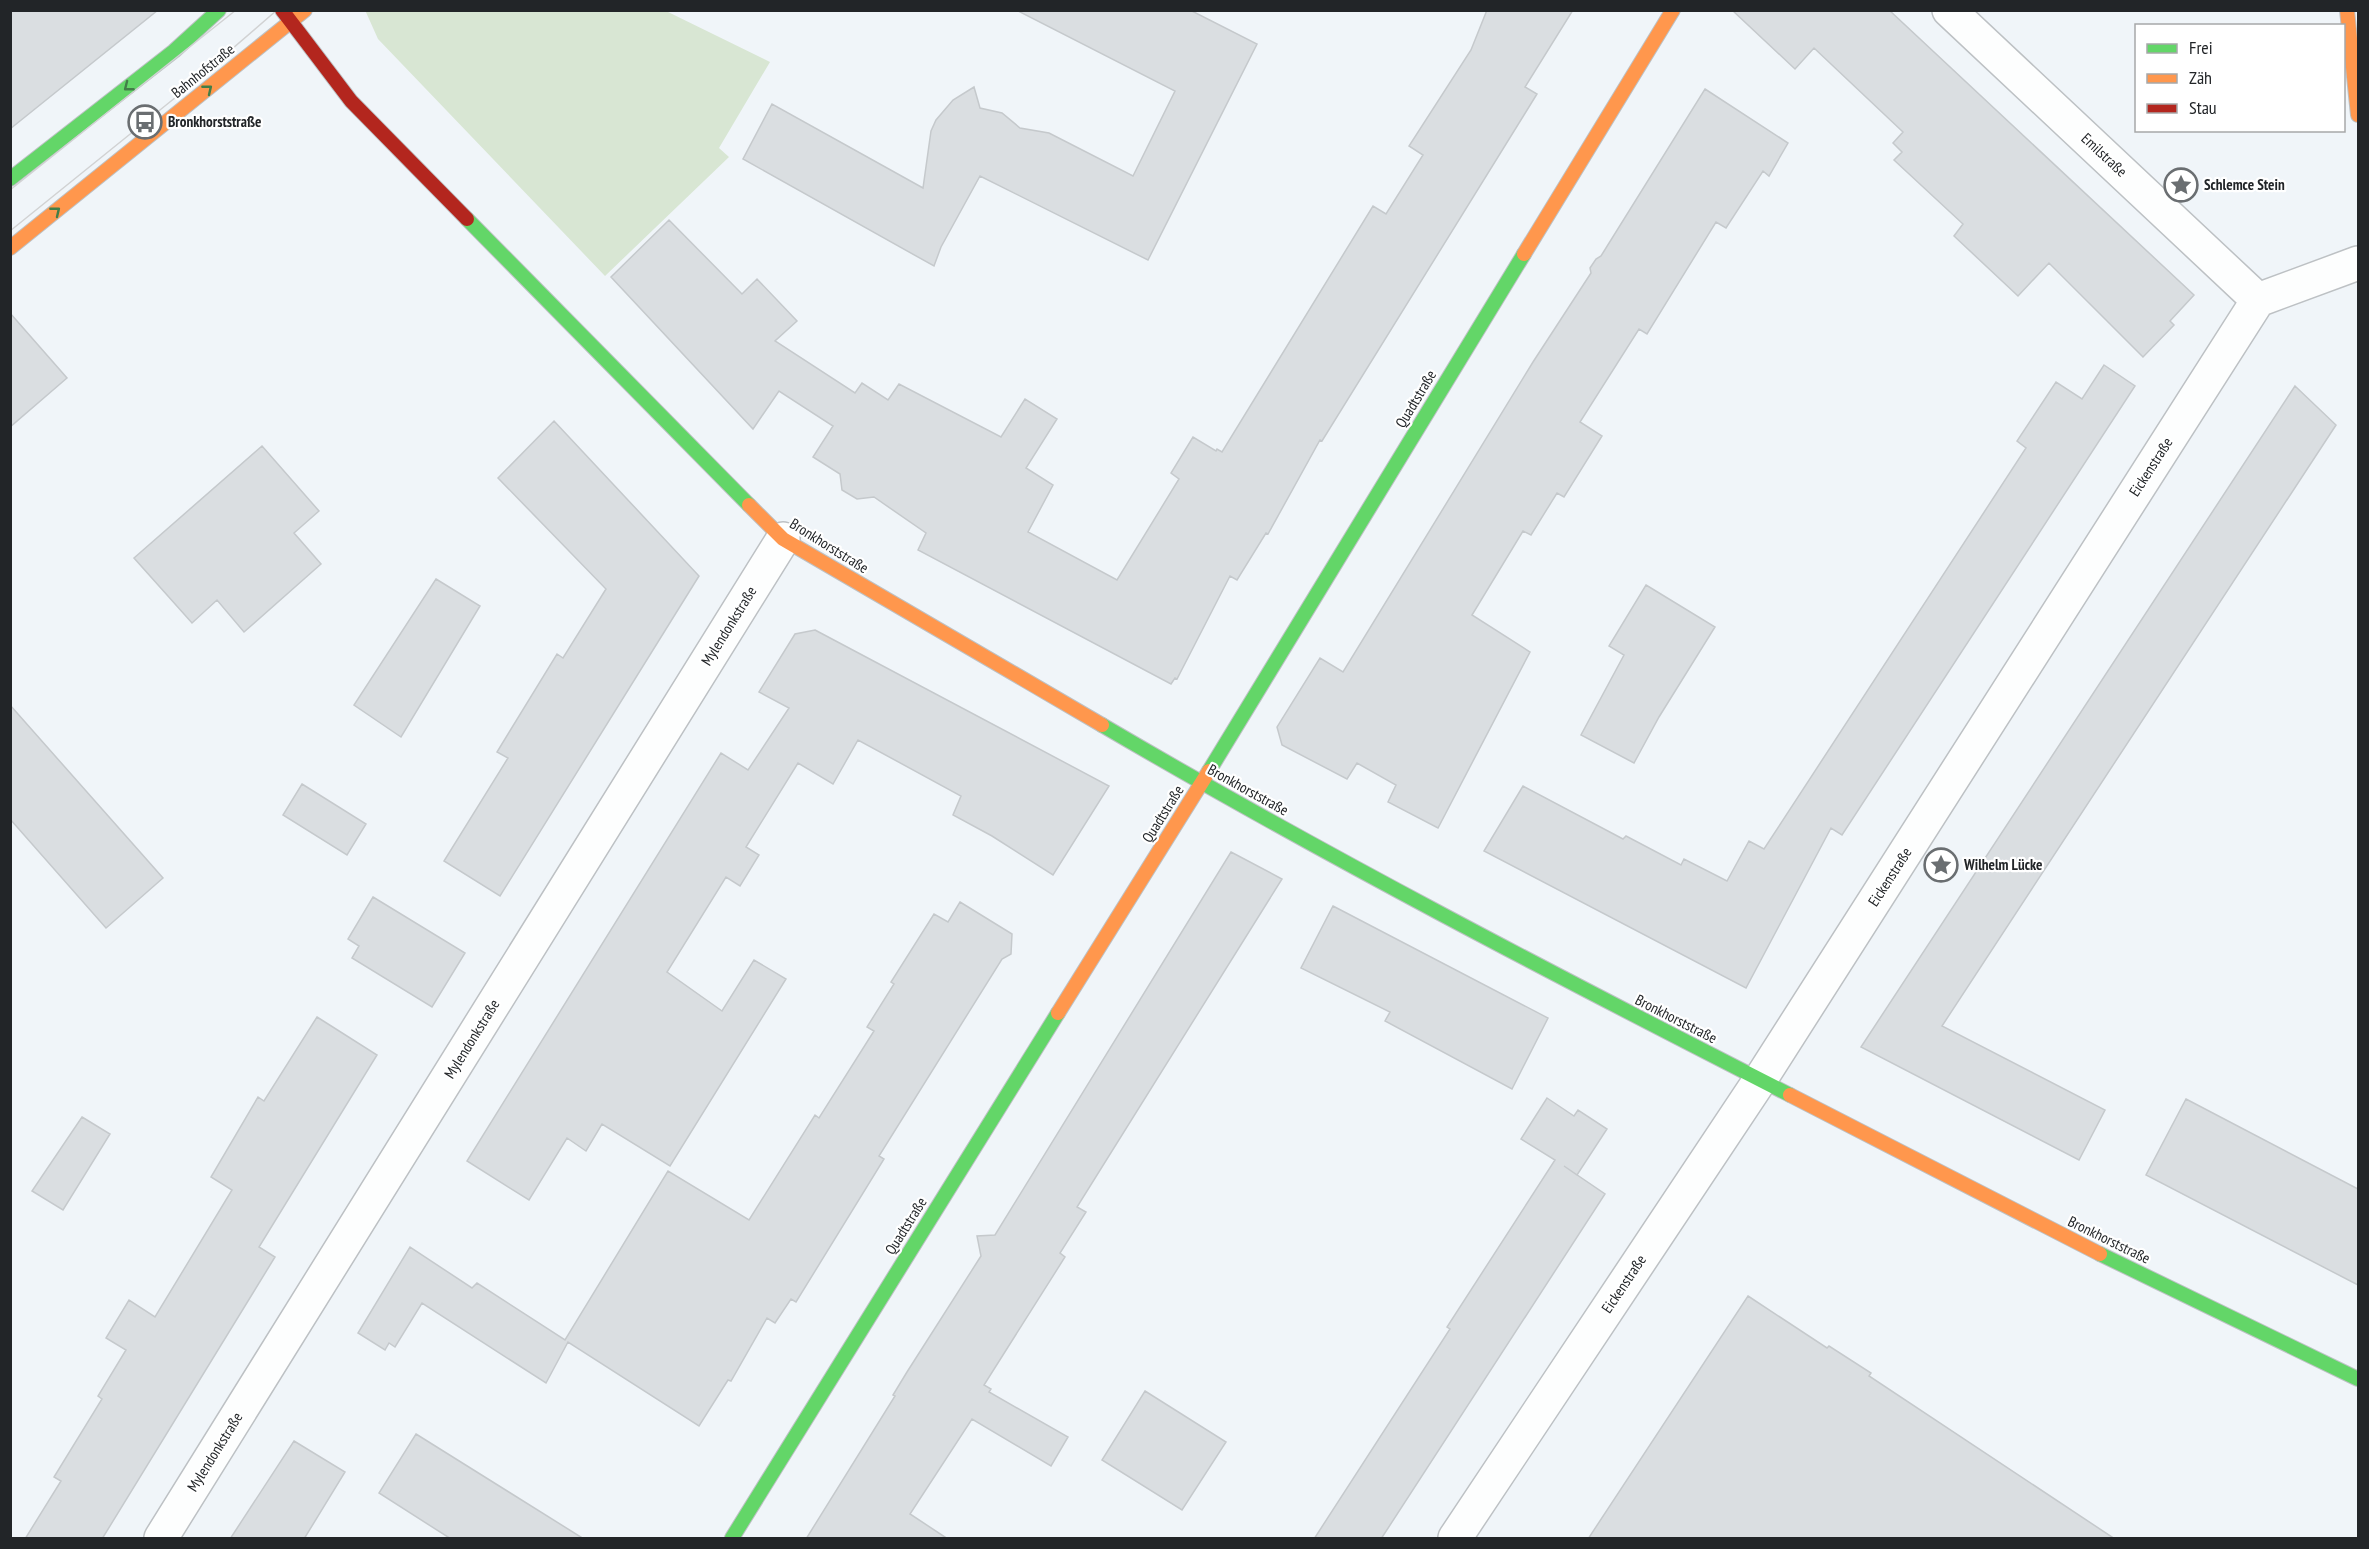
<svg xmlns="http://www.w3.org/2000/svg" width="2369" height="1549" font-family="'PT Sans Narrow',sans-serif">
<style>
.green{fill:#d8e6d3}
.building{fill:#dadee1;stroke:#c5c9cc;stroke-width:1.5}
.lines{fill:none;stroke-linecap:round;stroke-linejoin:round}
.street-casing{stroke:#bdc1c4;stroke-width:36}
.fast-casing{stroke:#bdc1c4;stroke-width:16}
.slow-casing{stroke:#bdc1c4;stroke-width:16}
.jam-casing{stroke:#bdc1c4;stroke-width:16}
.street{stroke:#fdfefe;stroke-width:33}
.fast{stroke:#63d668;stroke-width:14}
.slow{stroke:#ff974d;stroke-width:14}
.jam{stroke:#b3261e;stroke-width:14}
.tram{stroke:#d1d2d3;stroke-width:1.5}
.oneway{stroke:#427e48}
.labels{text-anchor:middle;stroke-width:4.5;stroke-linejoin:round;paint-order:stroke}
.street-label{font-size:15px;fill:#222528;stroke:#fff}
.poi-label{font-size:15px;font-weight:bold;fill:#222528;stroke:#fff;text-anchor:start}
</style>
<rect width="100%" height="100%" fill="#f0f5f9"/>
<path class="green" d="M365,10L666,11L770,62L719,148L729,157L605,276L378,39Z"/>
<path class="building" d="M10,10H158L10,129Z
M1016,10H1190L1257,44L1148,260L980,176L941,247L934,266L743,159L772,104L923,188L931,131L936,120L953,100L974,87L980,108L1002,113L1020,128L1049,133L1133,176L1175,91Z
M1487,10H1573L1525,87L1537,94L1322,441L1320,440L1268,534L1266,533L1237,580L1230,576L1177,679L1175,678L1171,684L918,550L926,533L874,497L857,499L842,490L840,474L813,457L833,426L779,391L753,429L611,277L669,220L742,294L757,279L797,321L775,341L855,393L862,383L888,400L899,384L1001,437L1025,399L1057,419L1026,468L1053,485L1028,532L1117,580L1179,479L1171,473L1193,437L1216,451L1217,449L1222,452L1373,206L1386,214L1423,155L1409,146L1471,50Z
M1732,10H1889L2194,295L2170,321L2174,325L2143,357L2049,263L2018,296L1954,236L1963,224L1894,160L1902,152L1893,143L1903,132L1814,48L1795,69Z
M1705,89L1788,143L1769,176L1763,171L1726,228L1716,222L1647,334L1639,329L1580,422L1602,436L1564,497L1557,493L1531,535L1523,531L1472,615L1530,652L1438,828L1388,802L1396,785L1357,763L1347,779L1282,745L1277,727L1320,658L1343,672L1533,362L1591,273L1590,268L1596,259L1601,256Z
M10,313L67,378L10,427Z
M2104,365L2135,386L1842,835L1831,828L1746,988L1484,851L1523,786L1623,839L1626,836L1681,865L1684,859L1727,881L1749,841L1764,849L2026,448L2017,441L2056,382L2082,399Z
M2295,386L2336,425L1942,1026L2105,1110L2079,1160L1861,1047Z
M554,421L699,576L500,896L444,861L508,758L497,752L557,654L563,658L606,589L498,478Z
M262,446L319,511L294,533L321,564L244,632L217,600L192,623L134,558Z
M436,579L480,606L401,737L354,705Z
M1646,585L1715,627L1659,717L1634,763L1581,735L1624,655L1609,646Z
M815,630L1109,786L1053,875L992,836L953,815L961,796L858,740L833,784L798,763L746,847L759,855L740,886L726,877L667,972L722,1011L754,960L786,979L670,1166L602,1124L586,1151L567,1138L529,1200L467,1161L721,753L748,770L789,708L759,692L795,634Z
M10,705L163,878L106,928L10,819Z
M302,784L366,824L347,855L283,815Z
M1231,852L1282,879L1077,1207L1086,1212L1060,1253L1065,1257L984,1385L991,1389L989,1392L1068,1437L1051,1466L972,1419L910,1514L948,1539H806L895,1396L893,1395L907,1372L981,1256L977,1236L995,1235Z
M373,897L465,953L432,1007L352,958L359,946L348,939Z
M960,902L1012,934L1011,954L1002,959L879,1156L884,1159L796,1302L791,1299L775,1323L767,1318L731,1381L728,1380L699,1426L568,1342L546,1383L422,1303L395,1347L389,1343L385,1350L358,1333L410,1247L472,1288L477,1283L565,1340L668,1171L749,1220L815,1115L819,1118L874,1031L867,1027L894,984L891,982L934,914L948,922Z
M1333,906L1548,1018L1512,1089L1385,1021L1390,1012L1301,968Z
M317,1017L377,1055L259,1247L275,1257L102,1539H25L61,1481L54,1477L102,1399L98,1396L126,1350L106,1338L129,1300L155,1317L232,1190L211,1177L258,1097L264,1101Z
M1547,1098L1574,1116L1578,1110L1607,1129L1577,1175L1564,1166L1605,1194L1381,1539H1314L1450,1329L1447,1327L1555,1160L1521,1139Z
M2186,1099L2358,1189V1285L2146,1175Z
M82,1117L110,1134L63,1210L32,1191Z
M1748,1296L1827,1348L1829,1346L1871,1373L1869,1376L2115,1539H1588Z
M1145,1391L1226,1442L1182,1510L1102,1460Z
M416,1434L584,1539H451L379,1493Z
M294,1441L345,1472L304,1539H230Z"/>
<g class="lines">
<defs>
<path id="street" d="M1949,10L2258,300
M161,1538L783,539
M1455,1538L1760,1080L2258,300L2358,263"/>
<path id="fast" d="M10,179L174,51L219,10
M467,219L749,505
M1102,725C1327,857 1557,976 1790,1095
M1209,771L1524,254
M2100,1254L2358,1379
M732,1538L1058,1013"/>
<path id="slow" d="M2347,10L2358,115
M10,248L305,10
M1524,254L1673,10
M749,505L783,539L1102,725
M1058,1013L1209,771
M1790,1095L2100,1254"/>
<path id="jam" d="M282,10L351,101L467,219"/>
</defs>
<use href="#street" class="street-casing"/>
<use href="#fast" class="fast-casing"/>
<use href="#slow" class="slow-casing"/>
<use href="#jam" class="jam-casing"/>
<use href="#street" class="street"/>
<use href="#fast" class="fast"/>
<use href="#slow" class="slow"/>
<use href="#jam" class="jam"/>
<path class="tram" d="M10,190L236,10
M10,231L181,93L277,10"/>
</g>
<defs><path id="oneway-chevron" d="M-2-3.5L2.5 0L-2 3.5" fill="none" stroke-width="1.6" stroke-linecap="round" stroke-linejoin="round" transform="scale(1.5)"/></defs>
<g class="oneway">
<use href="#oneway-chevron" transform="translate(128 87) rotate(142)"/>
<use href="#oneway-chevron" transform="translate(208 89) rotate(-39)"/>
<use href="#oneway-chevron" transform="translate(56 211) rotate(-39)"/>
</g>
<defs>
<symbol id="bus-ring" viewBox="-11 -11 22 22"><circle r="9.5" fill="#fff" stroke="#6a6e71" stroke-width="1.5"/><path d="M-5-6H5V4H4V6H2V4H-2V6H-4V4H-5ZM-3.5-4V0h7V-4ZM-3.5 1.2v1.5H-2V1.2ZM2 1.2v1.5H3.5V1.2Z" fill="#6a6e71"/></symbol>
<symbol id="sight-ring" viewBox="-11 -11 22 22"><circle r="9.5" fill="#fff" stroke="#6a6e71" stroke-width="1.5"/><path d="M0-6L1.8-2.2L6-1.7L2.9 1.2L3.7 5.4L0 3.3L-3.7 5.4L-2.9 1.2L-6-1.7L-1.8-2.2Z" fill="#6a6e71"/></symbol>
</defs>
<g fill-rule="evenodd">
<use href="#bus-ring" x="126" y="103" width="38" height="38"/>
<use href="#sight-ring" x="2162" y="166" width="38" height="38"/>
<use href="#sight-ring" x="1922" y="846" width="38" height="38"/>
</g>
<g class="labels">
<g class="street-label">
<text transform="translate(203 71) rotate(-39)" y="5">Bahnhofstraße</text>
<text transform="translate(2104 155) rotate(43)" y="5">Emilstraße</text>
<text transform="translate(1416 399) rotate(-59)" y="5">Quadtstraße</text>
<text transform="translate(2151 467) rotate(-57)" y="5">Eickenstraße</text>
<text transform="translate(829 546) rotate(32)" y="5">Bronkhorststraße</text>
<text transform="translate(729 626) rotate(-58)" y="5">Mylendonkstraße</text>
<text transform="translate(1248 790) rotate(29)" y="5">Bronkhorststraße</text>
<text transform="translate(1163 814) rotate(-58)" y="5">Quadtstraße</text>
<text transform="translate(1890 877) rotate(-57)" y="5">Eickenstraße</text>
<text transform="translate(1676 1019) rotate(27)" y="5">Bronkhorststraße</text>
<text transform="translate(472 1039) rotate(-58)" y="5">Mylendonkstraße</text>
<text transform="translate(906 1226) rotate(-58)" y="5">Quadtstraße</text>
<text transform="translate(2109 1240) rotate(26)" y="5">Bronkhorststraße</text>
<text transform="translate(1624 1284) rotate(-56)" y="5">Eickenstraße</text>
<text transform="translate(215 1452) rotate(-58)" y="5">Mylendonkstraße</text>
</g>
<g class="poi-label">
<text x="168" y="127">Bronkhorststraße</text>
<text x="2204" y="190">Schlemce Stein</text>
<text x="1964" y="870">Wilhelm Lücke</text>
</g>
</g>
<rect width="2369" height="1549" fill="none" stroke="#222528" stroke-width="24"/>
<rect x="2135" y="24" width="210" height="108" fill="#ffffff" stroke="#a7a8a9" stroke-width="1.5"/>
<rect x="2147" y="44" width="30" height="9" fill="#63d668" stroke="#a7a8a9" stroke-width="1.5"/>
<text x="2189" y="54" font-size="18" fill="#222528">Frei</text>
<rect x="2147" y="74" width="30" height="9" fill="#ff974d" stroke="#a7a8a9" stroke-width="1.5"/>
<text x="2189" y="84" font-size="18" fill="#222528">Zäh</text>
<rect x="2147" y="104" width="30" height="9" fill="#b3261e" stroke="#a7a8a9" stroke-width="1.5"/>
<text x="2189" y="114" font-size="18" fill="#222528">Stau</text>
</svg>
